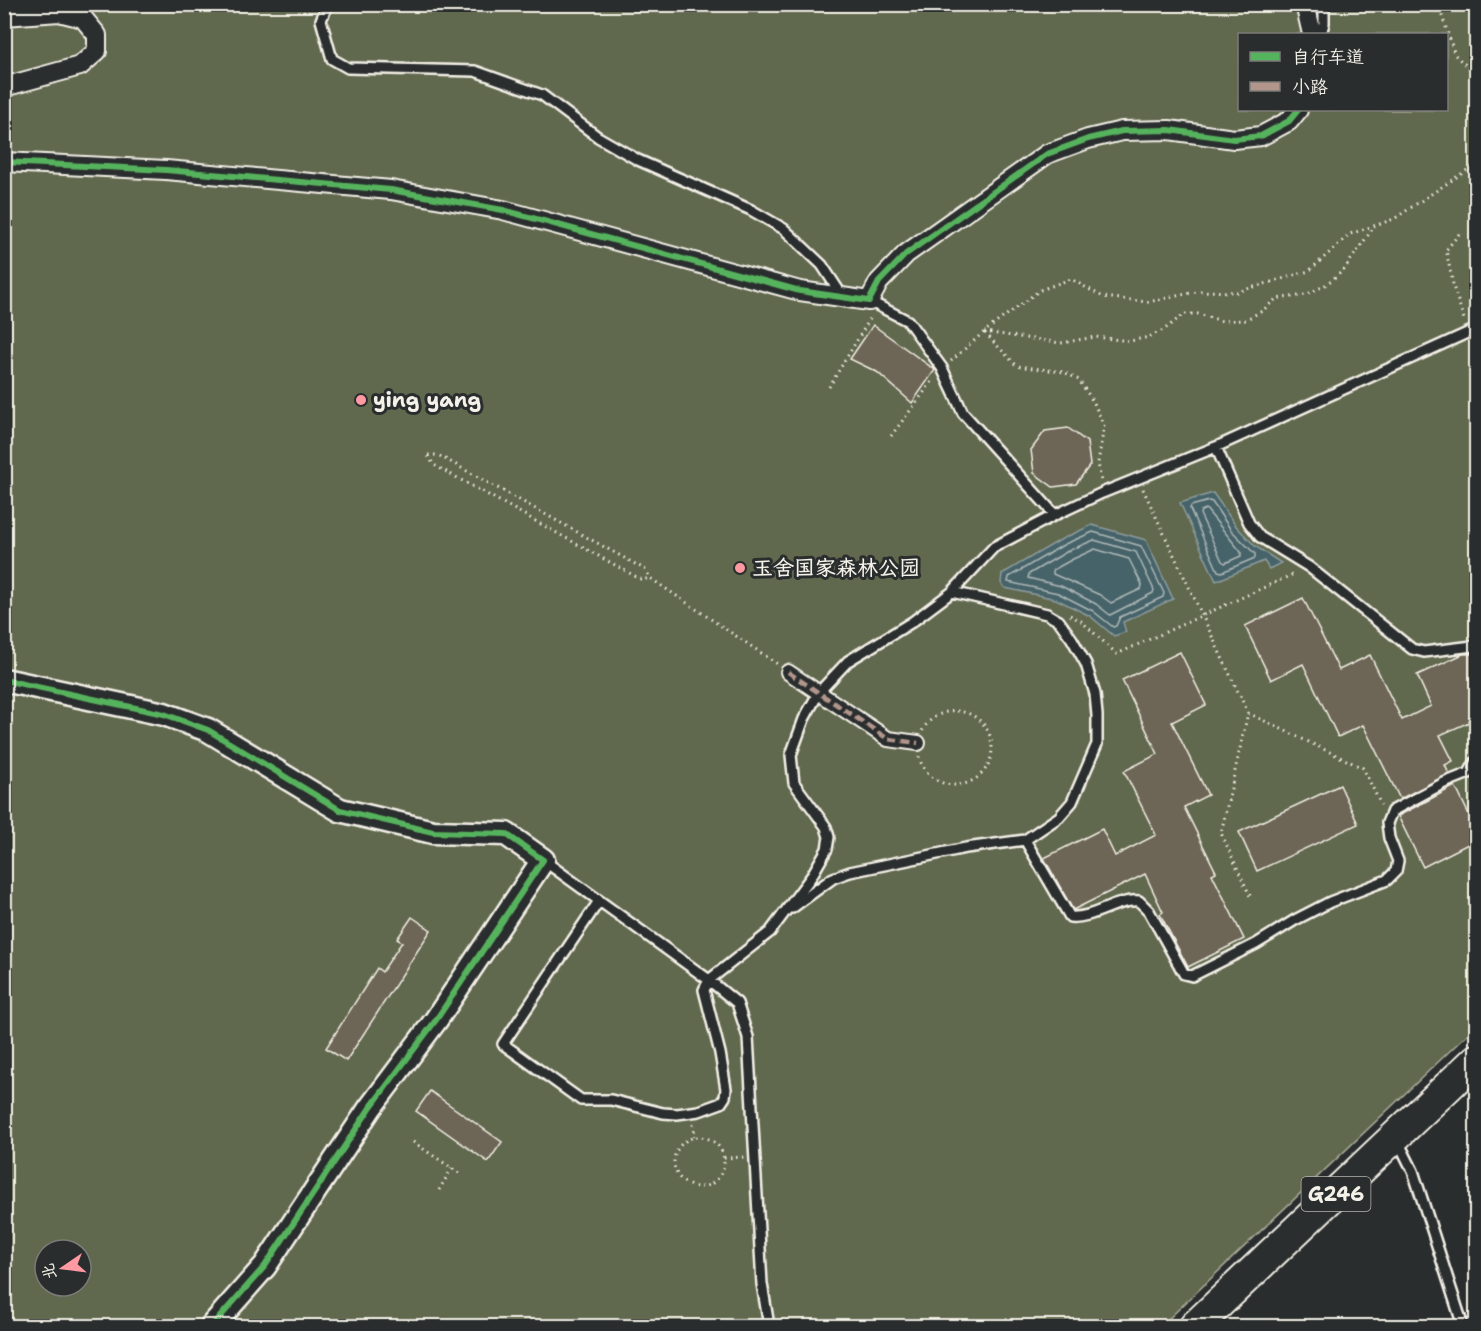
<svg xmlns="http://www.w3.org/2000/svg" width="1481" height="1331" font-family="'Shantell Sans','LXGW WenKai TC',sans-serif">
<style>
.green{fill:#61684e;stroke:#aaac9b;stroke-width:1.5;fill-rule:evenodd}
.water{fill:#46636b;stroke:#8c9c9d;stroke-width:1.5}
.lines{fill:none;stroke-linecap:round;stroke-linejoin:round}
.shore{stroke:#aeb8b6;stroke-width:1.5}
.building{fill:#6d6555;stroke:#f4f1e8;stroke-width:1.5}
.service-casing{stroke:#f4f1e8;stroke-width:14}
.pedestrian-casing{stroke:#f4f1e8;stroke-width:18}
.minor-casing{stroke:#f4f1e8;stroke-width:22}
.tertiary-casing{stroke:#f4f1e8;stroke-width:27}
.trunk-casing{stroke:#f4f1e8;stroke-width:34}
.path{stroke:#f4f1e8;stroke-width:3;stroke-dasharray:1.5 4.5;stroke-linecap:butt}
.service{stroke:#2a2d2e;stroke-width:9}
.pedestrian{stroke:#2a2d2e;stroke-width:14}
.minor{stroke:#2a2d2e;stroke-width:18}
.tertiary{stroke:#2a2d2e;stroke-width:22}
.trunk{stroke:#2a2d2e;stroke-width:30}
.quiet{stroke:#b2968c;stroke-width:4.5;stroke-dasharray:9 4.5;stroke-linecap:butt}
.cycleway-casing{stroke:#2a2d2e;stroke-width:10}
.cycleway{stroke:#56b35d;stroke-width:6}
.poi-dot{fill:#ff9aa2;stroke:#2a2d2e;stroke-width:2}
.labels{text-anchor:middle;stroke-width:6;stroke-linejoin:round;paint-order:stroke}
.shield{fill:#2a2d2e;stroke:#b7b6b0;stroke-width:1.5}
.shield-label{font-size:20px;font-weight:bold;fill:#f4f1e8}
.poi-label{font-size:21px;font-weight:bold;fill:#f4f1e8;stroke:#2a2d2e;text-anchor:start}
</style>
<rect width="100%" height="100%" fill="#2a2d2e"/>
<filter id="ink" filterUnits="userSpaceOnUse"><feTurbulence type="fractalNoise" baseFrequency=".0167" numOctaves="2"/><feDisplacementMap in="SourceGraphic" scale="12" xChannelSelector="R" yChannelSelector="G"/><feConvolveMatrix kernelMatrix="1 2 1 2 8 2 1 2 1" color-interpolation-filters="sRGB"/></filter>
<g filter="url(#ink)">
<path class="green" d="M5,5H1476V1026L1161,1326H5ZM1240,34H1446V110H1240ZM45,1250H81V1286H45Z"/>
<path class="water" d="M1213,493L1236,526L1255,546L1281,563L1269,569L1264,561L1216,581L1180,503Z
M1092,525L1146,540L1173,599L1123,622L1126,632L1114,636L1090,616L1056,599L1005,588L1001,583L1002,574L1062,539Z"/>
<g class="lines">
<path class="shore" d="M1209,501L1212,502L1231,530L1255,554V558L1222,572L1218,571L1190,509L1191,506Z
M1206,509L1241,552V556L1225,563L1222,561L1200,514L1201,511Z
M1093,532L1141,546L1164,593L1163,597L1120,617L1116,626L1113,627L1093,611L1058,593L1008,582L1009,577L1065,544Z
M1094,540L1136,552L1154,590L1153,593L1110,615L1096,604L1061,586L1028,578L1029,574L1068,551Z
M1095,549L1129,559L1142,585L1141,589L1111,603L1100,595L1053,574V570L1073,559Z"/>
</g>
<path class="building" d="M873,325L935,370L912,403L877,372L850,359Z
M1068,428L1087,442L1090,465L1076,484L1053,487L1034,473L1031,450L1045,431Z
M1303,598L1339,670L1370,655L1402,720L1431,706L1417,675L1463,654H1473L1476,662V719L1440,735L1453,761L1445,765L1449,774L1400,799L1363,725L1338,737L1303,664L1271,680L1245,626Z
M1180,652L1206,705L1172,722L1208,795L1184,807L1216,872L1212,874L1244,939L1188,967L1160,914L1163,912L1145,874L1073,910L1044,858L1102,829L1115,856L1156,835L1124,771L1158,754L1122,680Z
M1340,785L1358,824L1257,871L1239,832Z
M1455,786L1476,829V840L1423,867L1398,816Z
M412,917L431,930L346,1061L326,1048L377,968L382,972L402,942L397,939Z
M430,1091L502,1142L488,1162L416,1111Z"/>
<g class="lines">
<defs>
<path id="service" d="M328,4L321,20L332,59L348,68L475,71L542,95L598,137L638,160L751,210L784,229L822,265L843,297
M1321,34L1324,23V4
M869,301L908,321L942,368L963,413L1055,515
M1216,447L1249,523L1260,537L1309,567L1412,649L1424,652L1473,646L1476,648
M1025,840L1070,917C1094,919 1115,899 1139,901L1149,911L1184,974L1192,976L1256,944L1295,920L1330,902L1387,880L1396,871L1398,861L1389,838L1387,823L1392,811L1444,783L1469,773L1476,761
M543,860L709,980L737,1003L748,1037L762,1284L769,1326
M599,901L503,1044L581,1100H611L663,1113L677,1114L699,1111L721,1103L725,1097L726,1089L720,1053L704,990L709,980L770,932L811,877L827,849L829,837L826,827L794,783L791,755L804,719L819,692L848,661L912,622L952,592L994,547L1055,515L1102,493L1216,447L1476,329
M792,908L833,878L850,872L966,848L1025,840L1059,817L1072,802L1097,744V715L1095,694L1086,664L1072,639L1059,621L1047,614L952,592
M1397,1139L1413,1171L1463,1326"/>
<path id="pedestrian" d="M788,672L888,739L918,743"/>
<path id="minor" d="M1305,4L1312,34
M4,16L59,12L83,18L97,35V51L80,66L4,87
M4,162L166,170L391,190L503,210L800,291L869,301L879,282L906,254L1047,154L1088,139L1122,131L1169,130L1234,139L1261,136L1289,121L1298,110"/>
<path id="tertiary" d="M4,680L164,714L208,730L340,810L433,832L506,834L543,860L436,1020L370,1108L265,1266L212,1326"/>
<path id="trunk" d="M1195,1326L1476,1060"/>
</defs>
<use href="#service" class="service-casing"/>
<use href="#pedestrian" class="pedestrian-casing"/>
<use href="#minor" class="minor-casing"/>
<use href="#tertiary" class="tertiary-casing"/>
<use href="#trunk" class="trunk-casing"/>
<path class="path" d="M1438,4L1455,55L1476,75
M1459,234L1446,250L1454,289L1465,322
M984,332L1061,343L1095,337L1130,341L1149,337L1165,329L1184,314H1198L1222,321L1245,320L1262,311L1276,299L1305,295L1324,286L1344,270L1373,228
M985,333L1017,366L1064,372L1079,380L1094,403L1104,426L1098,463L1101,481
M951,361L984,332L1040,290L1071,279L1103,297L1148,302L1201,291L1237,292L1309,271L1350,234L1394,219L1476,164
M829,387L871,317
M891,436L934,379
M428,455H438L646,570L650,578L779,665
M428,456L434,465L642,580L650,578
M1143,489L1248,713L1221,833L1251,898
M1070,615L1081,621L1117,654L1296,573
M918 748a37 37 0 1 1 74 0a37 37 0 1 1-74 0Z
M1248,713L1363,768L1381,805
M693,1124L695,1137
M674 1162a25 25 0 1 1 50 0a25 25 0 1 1-50 0Z
M413,1142L459,1173
M724,1158L744,1157
M439,1190L452,1168"/>
<use href="#service" class="service"/>
<use href="#pedestrian" class="pedestrian"/>
<use href="#minor" class="minor"/>
<use href="#tertiary" class="tertiary"/>
<use href="#trunk" class="trunk"/>
<path class="quiet" d="M788,672L888,739L918,743"/>
<defs>
<path id="cycleway" d="M4,162L166,170L391,190L503,210L800,291L869,301L879,282L906,254L1047,154L1088,139L1122,131L1169,130L1234,139L1261,136L1289,121L1298,110
M4,680L164,714L208,730L340,810L433,832L506,834L543,860L436,1020L370,1108L265,1266L212,1326"/>
</defs>
<use href="#cycleway" class="cycleway-casing"/>
<use href="#cycleway" class="cycleway"/>
</g>
</g>
<g class="poi-dot">
<circle cx="361" cy="400" r="6"/>
<circle cx="740" cy="568" r="6"/>
</g>
<g class="labels">
<rect class="shield" x="1301.5" y="1177" width="69" height="34" rx="4.5"/>
<g class="shield-label">
<text x="1336" y="1201">G246</text>
</g>
<g class="poi-label">
<text x="373" y="407">ying yang</text>
<text x="752" y="575">玉舍国家森林公园</text>
</g>
</g>
<rect width="1481" height="1331" fill="none" stroke="#2a2d2e" stroke-width="24"/>
<rect x="12" y="12" width="1457" height="1307" fill="none" stroke="#f4f1e8" stroke-width="2" filter="url(#ink)"/>
<rect x="1238" y="33" width="210" height="78" fill="#2a2d2e" stroke="#7b7b78" stroke-width="1.5"/>
<rect x="1250" y="52" width="30" height="9" fill="#56b35d" stroke="#7b7b78" stroke-width="1.5"/>
<text x="1292" y="63" font-size="18" fill="#f4f1e8">自行车道</text>
<rect x="1250" y="82" width="30" height="9" fill="#b2968c" stroke="#7b7b78" stroke-width="1.5"/>
<text x="1292" y="93" font-size="18" fill="#f4f1e8">小路</text>
<g transform="translate(63 1268) rotate(256)"><circle r="28" fill="#2a2d2e" stroke="#7b7b78" stroke-width="1.5"/>
<path d="M0-4.5L10 22L0 15L-10 22Z" fill="#ff9aa2"/>
<text y="-9" font-size="16" font-weight="bold" text-anchor="middle" fill="#f4f1e8">北</text>
</g>
</svg>
